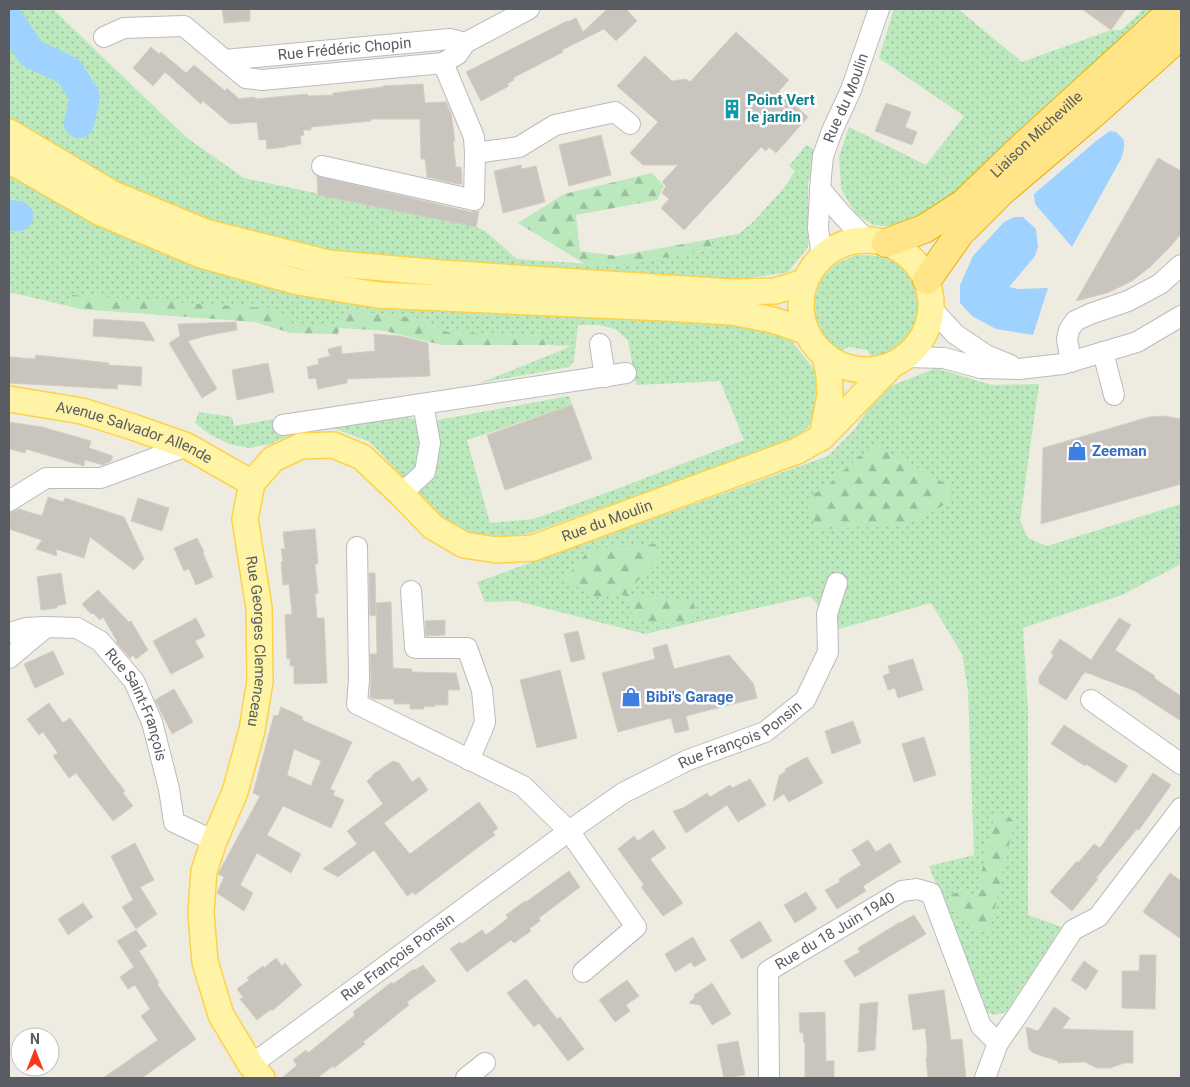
<svg xmlns="http://www.w3.org/2000/svg" width="1190" height="1087" font-family="Roboto,sans-serif">
<style>
.grass{fill:url(#grass-dots)}
.forest{fill:url(#forest-firs)}
.water{fill:#a0d2ff}
.lines{fill:none;stroke-linecap:round;stroke-linejoin:round}
.river{stroke:#a0d2ff;stroke-width:30}
.building{fill:#c9c5be;stroke:#d3cebf;fill-rule:evenodd}
.minor-casing{stroke:#b9bbc1;stroke-width:22}
.major-casing{stroke:#fdd24a;stroke-width:28}
.highway-casing{stroke:#efae00;stroke-width:30}
.minor{stroke:#fff;stroke-width:20}
.major{stroke:#fff4a5;stroke-width:25}
.highway{stroke:#ffe587;stroke-width:28}
.labels{text-anchor:middle;stroke-width:5;stroke-linejoin:round;paint-order:stroke}
.street-label{font-size:15px;fill:#595d63;stroke:#fff}
.culture-label{font-size:15px;font-weight:bold;fill:#0d838f;stroke:#fff;text-anchor:start}
.shop-label{font-size:15px;font-weight:bold;fill:#366cbe;stroke:#fff;text-anchor:start}
</style>
<defs>
<pattern id="grass-dots" width="8" height="8" patternUnits="userSpaceOnUse" patternTransform="scale(1.25)"><rect width="8" height="8" fill="#bbe8bc"/><path d="M2 2h.1M6 6h.1" fill="none" stroke="#9bbf9c" stroke-width="1.8" stroke-linecap="round"/></pattern>
<pattern id="forest-firs" width="22" height="20" patternUnits="userSpaceOnUse" patternTransform="scale(1.25)"><rect width="22" height="20" fill="#bbe8bc"/><path d="M5 1l3.5 6h-7zM16 11l3.5 6h-7z" fill="#9bbf9c"/></pattern>
</defs>
<rect width="100%" height="100%" fill="#eeece1"/>
<path class="grass" d="M9,9H54L62,18L187,138L244,178L476,227L485,231L517,259L618,266L712,249L711,239L739,234L754,221L784,188L795,171L789,166L806,145L816,150L808,182V247L788,272L732,281L723,324L770,333L790,339L816,372L821,385L818,412L808,427L791,441L530,533L496,538L466,531L440,517L370,442L336,429L301,430L270,444L249,448L229,444L209,434L195,423L199,412L232,417L234,426L281,418L397,415L427,422L569,396L572,405L467,440L490,523L534,519L614,490L744,440L720,381L636,385L628,340L615,329L600,325H578L574,361L569,367L480,383L572,346L545,345V336L447,332L421,319L347,310L338,328L291,324L72,295L68,306L9,292Z
M894,9H958L1022,62L1111,30H1121L1144,9H1156L957,196L916,218L897,227L873,225L856,214L841,189L839,156L849,127L926,165L964,116L879,58Z
M856,255C870,255 885,255 897,264C924,284 925,323 901,345C898,347 895,350 892,352C886,355 879,356 873,358L867,350L849,347L840,351L824,337L815,318V298L822,278L837,263Z
M936,368L991,385L1039,384L1020,520L1028,538L1047,546L1181,504V564L1122,595L1023,628L1028,709V915L1062,927L1006,1012L994,1015L985,1011L929,866L974,855L968,691L962,654L931,603L839,629L810,596L645,634L517,601L485,602L477,582L828,456L856,428L879,391Z"/>
<path class="forest" d="M652,173L664,186L657,200L576,215L580,251L617,256L711,239L712,249L618,266L585,264L518,223L564,194Z
M72,295L276,309L291,318L292,324L338,327L347,310L421,319L447,332L545,336V345H442L385,331L339,328L338,334L291,333L255,322L79,309L68,306Z
M878,446L951,487V501L905,526L816,529L807,505L813,494L822,490L861,455Z
M655,544L661,555L626,594L692,600L698,616L680,623L636,622L625,595L595,597L564,580L590,549Z
M1005,813L1014,822L990,930L978,933L952,909L951,895L963,890L976,898L994,817Z"/>
<path class="water" d="M1110,131L1116,132L1124,140V149L1121,159L1072,247L1035,204L1034,194L1096,141Z
M1014,217H1023L1036,229L1038,247L1035,256L1009,287L1018,289L1048,288L1033,335L996,329L972,316L960,303V285L973,256L1004,222Z"/>
<g class="lines">
<path class="river" d="M9,20L31,53L69,71L85,97L79,123
M9,215L18,216"/>
</g>
<path class="building" d="M222,9H250V21L224,23Z
M607,9H626L637,21L616,41L604,29L562,50L563,52L513,78L514,80L507,84L509,86L481,101L466,72L567,21L568,22L576,18L583,32Z
M1082,9H1126L1111,30Z
M736,32L789,80L779,91L808,117L776,153L769,147L766,151L761,147L684,230L661,208L669,199L662,193L666,186L662,182L678,165H643L630,153L658,122L617,86L645,56L672,81L686,79L690,82Z
M151,47L159,54L161,52L186,73L194,65L225,91L227,88L239,99L255,97V99L307,94L308,96L333,95V93L383,87V86L423,84L425,103L446,102L451,113L455,141H453L456,167H461L462,184H457L427,177L425,159H421L420,119H371V121L311,127V130H303L304,135L300,136L301,144L286,146V147L267,149L266,139L259,140L257,122L230,124L203,101L201,104L165,72L153,86L133,68Z
M886,103L911,112L905,127L917,132L912,145L875,131Z
M601,135L611,175L569,186L559,145Z
M1158,158L1181,171V234L1170,247L1151,266L1132,281L1107,293L1076,301Z
M521,165L522,169L536,166L545,202L503,213L494,171Z
M317,176L471,212L479,211L476,227L318,195Z
M94,319L144,322L155,341L93,336Z
M236,322L237,330L205,336L188,341L217,389L202,398L169,343L180,336L178,324Z
M374,334L400,336L428,343L430,376L347,379V383L318,389L316,378L309,379L307,367L319,364L318,359L330,356L328,349L341,346L342,354L375,351Z
M36,355L109,363L108,365L142,367L141,386L118,384L117,389L9,383V357L35,359Z
M268,363L274,392L237,400L232,370Z
M572,405L592,459L505,490L487,435Z
M1164,416L1181,419V484L1041,524L1043,448L1149,417Z
M9,422L42,427L91,441L89,448L113,456L111,461L103,465L85,460L84,466L26,449L25,453L9,449Z
M48,497L63,502L65,498L124,517L144,559L134,570L90,537L84,558L56,549L57,556L36,549L42,540L9,529V513L19,509L42,516Z
M138,498L169,508L162,531L131,521Z
M315,529L318,563L315,564L318,593L315,594L317,618H324L327,683L294,684V666H290V659H287L285,615L292,614L289,584L283,585L281,562L283,561L281,549H285L283,532Z
M197,538L204,552L203,553L213,577L196,585L189,569L184,571L174,548Z
M61,573L66,604L57,606V608L41,610L37,577Z
M369,573H375L376,615L370,616Z
M98,590L129,622L131,621L148,650L136,659L133,655L130,658L116,642L117,641L103,617L100,620L93,613L91,614L82,604Z
M391,602L393,668L412,669V672L456,673L460,690H448V705H434V707L424,706V709H410V704H394V699H374L370,697L371,680L370,654H377L376,603Z
M196,618L205,636L195,641L204,657L171,674L153,641Z
M1119,618L1131,625L1115,650L1155,676L1154,678L1181,696V721L1135,691L1085,672L1084,674H1083L1066,700L1039,683V677L1054,655L1051,653L1060,639L1091,660Z
M445,620V635L426,636L425,621Z
M578,631L585,659L571,662L564,634Z
M667,644L674,669L729,655L753,683L757,698L686,716L689,730L675,733L671,718L618,732L602,673L655,659L653,648Z
M53,651L64,674L35,688L24,664Z
M913,659L923,690L898,698L895,688L888,690L883,676L890,673L888,666Z
M560,670L577,738L537,748L520,680Z
M174,689L193,722L172,734L155,700Z
M49,703L63,723L70,718L110,772L125,791L123,793L133,806L113,821L76,773L69,778L53,756L58,753L43,732L39,735L27,719Z
M281,707L303,717L302,720L352,742L330,789L335,791L333,795L344,800L331,828L283,806L267,835L301,854L291,873L257,853L240,885L253,893L244,911L217,893L224,877L218,874L260,796L253,793L274,715L278,716ZM294,749L321,761L311,786L287,775Z
M853,721L861,743L832,754L825,731Z
M1064,725L1128,766L1116,783L1086,764L1085,766L1051,744Z
M924,737L936,775L914,782L902,744Z
M807,757L823,783L789,802L784,794L773,801L779,776L786,771L785,769Z
M393,761L399,763L412,782L419,777L428,790L384,823L410,854L479,802L498,828L493,832L495,835L485,842L415,895L413,892L407,896L374,850L338,877L323,869L357,844L347,831L383,804L367,781L373,776L372,775Z
M1153,773L1171,785L1139,830L1137,829L1096,878L1098,879L1072,911L1050,892L1077,861L1078,863L1094,844L1100,848Z
M750,779L766,805L738,822L727,805L686,833L673,811L683,808L707,793L710,797L730,785L732,788Z
M653,830L666,848L650,859L683,903L663,916L641,887L644,885L618,849L634,836L638,841Z
M868,840L876,852L890,843L901,862L863,886L866,891L837,909L825,890L840,882L839,879L861,865L852,850Z
M135,843L154,880L140,887L157,914L136,929L122,907L133,900L111,856Z
M569,871L580,887L539,918L540,921L529,929L531,931L514,943L511,940L467,972L450,949L460,942L462,944L482,930L486,935L508,918L506,915L525,901L526,902Z
M1170,873L1181,881V939L1143,912Z
M806,892L817,909L795,923L784,905Z
M83,903L93,917L68,935L58,919Z
M914,915L926,934L855,977L844,961L860,952L858,948L900,922V923Z
M760,921L772,941L742,959L730,940Z
M136,930L147,946L139,951L159,983L157,984L196,1039L142,1078H103L158,1040L141,1016L150,1009L135,985L128,989L120,977L134,967L117,941Z
M693,937L706,960L694,967L691,962L675,972L665,954Z
M1140,955H1156L1155,1009L1122,1008V971H1139Z
M276,958L282,966L285,963L302,985L272,1011L271,1009L257,1020L240,999L243,997L237,989L249,980L247,978L263,966L264,968Z
M1084,961L1098,971L1086,990L1071,980Z
M423,965L436,981L407,1002L409,1005L363,1042L365,1044L334,1068L333,1066L317,1078H282L297,1065L293,1060L306,1050L308,1053L355,1015L353,1012L392,982L393,984L414,969L415,970Z
M526,979L557,1019L560,1017L584,1049L568,1061L539,1023L534,1027L507,993Z
M627,980L639,996L626,1005L630,1011L615,1022L599,1000Z
M712,983L731,1014L712,1025L700,1005L689,1003L695,997L694,995Z
M944,990L951,1040L962,1039L966,1078H928L926,1058L927,1057V1045L925,1028L913,1030L908,995Z
M878,1002L875,1050L858,1052L860,1004Z
M1054,1007L1070,1018L1062,1029L1133,1031V1063H1124L1110,1068H1097L1085,1062L1058,1063V1061L1033,1053L1029,1049L1026,1027L1038,1031Z
M825,1012L826,1061H834V1078H805V1043H804L803,1032L800,1033L799,1013Z
M738,1041L745,1075L724,1078L717,1045Z"/>
<g class="lines">
<defs>
<g id="minor">
<path d="M104,37L124,28L184,26L246,78L262,80L443,63L458,54L465,43L529,9"/>
<path id="s1" d="M224,60L450,39L465,43"/>
<path d="M475,153L519,147L555,125L615,112L630,124"/>
<path d="M322,166L474,200L475,153L474,137L443,63"/>
<path d="M820,189L844,217L867,240"/>
<path id="s2" d="M822,257L818,228L821,176L823,156L832,131L851,90L879,9"/>
<path d="M932,309L955,334L986,355L1010,365"/>
<path d="M600,344L605,377"/>
<path d="M1103,352L1114,395"/>
<path d="M906,357L944,358L981,368L1019,369L1063,364L1137,342L1181,316"/>
<path d="M1071,362L1067,339L1069,330L1075,321L1090,314L1128,301L1160,284L1181,265"/>
<path d="M283,425L626,373"/>
<path d="M401,494L425,472L430,443L423,404"/>
<path d="M9,501L46,478H101L187,446"/>
<path d="M357,547L359,680L357,704L523,786L569,831L636,927L583,972"/>
<path d="M411,591L415,648H467L482,690L485,722L482,730L469,760"/>
<path id="s3" d="M9,633L26,628L46,627L77,628L100,641L134,681L152,722L169,789L174,822L214,841"/>
<path d="M9,658L46,627"/>
<path d="M1091,700L1181,764"/>
<path id="s4" d="M251,1065L569,831L623,793L688,760L765,732L805,700L828,652L827,614L837,583"/>
<path d="M466,1078L485,1063"/>
<path id="s5" d="M769,1078L768,971L902,891L917,889L931,893L981,1026L998,1043"/>
<path d="M985,1078L998,1043L1019,1013L1073,930L1098,917L1181,808"/>
</g>
<g id="major">
<path d="M9,132L113,194L208,233L328,263L440,273L731,292L775,291L805,282"/>
<path d="M9,160L99,212L201,255L298,282L378,295L666,308L732,312L773,320L805,331"/>
<circle cx="866" cy="305" r="65"/>
<path id="s6" d="M9,399L82,411L133,427L187,446L252,483"/>
<path d="M822,437L830,395L829,374L825,356"/>
<path id="s7" d="M252,483L273,459L301,446L333,445L362,457L401,494L433,527L464,545L497,550L533,548L797,451L822,437L891,366"/>
<path id="s8" d="M252,483L245,519L259,608L260,681L252,730L235,792L214,841L204,871L201,913L205,962L221,1015L251,1065L262,1078"/>
</g>
<g id="highway">
<path id="s9" d="M886,243L924,229L963,204L1019,150L1174,9"/>
<path d="M927,280L960,233L1001,192L1095,112L1181,35"/>
</g>
</defs>
<use href="#minor" class="minor-casing"/>
<use href="#major" class="major-casing"/>
<use href="#highway" class="highway-casing"/>
<use href="#minor" class="minor"/>
<use href="#major" class="major"/>
<use href="#highway" class="highway"/>
</g>
<defs>
<symbol id="building-bare" viewBox="-9 -9 18 18"><path d="M-4-6H4V6H1V3H-1V6H-4ZM-2.5-4.3h1.7v1.8h-1.7ZM.8-4.3h1.7v1.8H.8ZM-2.5-1h1.7V.8h-1.7ZM.8-1h1.7V.8H.8Z" fill="#0f9aa8" stroke="#fff" stroke-width="2.5" paint-order="stroke"/></symbol>
<symbol id="shop-bare" viewBox="-9 -9 18 18"><path d="M-5-2.5h2.3a2.7 3.5 0 0 1 5.4 0H5L5.5 6h-11ZM-1.5-2.5h3a1.5 2.3 0 0 0-3 0Z" fill="#3f7fe0" stroke="#fff" stroke-width="2.5" paint-order="stroke"/></symbol>
</defs>
<g fill-rule="evenodd">
<use href="#building-bare" x="718" y="95" width="28" height="28"/>
<use href="#shop-bare" x="1063" y="437" width="28" height="28"/>
<use href="#shop-bare" x="617" y="683" width="28" height="28"/>
</g>
<g class="labels">
<g class="street-label">
<text dy="5" stroke="none"><textPath href="#s1" startOffset="121">Rue Frédéric Chopin</textPath></text>
<text dy="5" stroke="none"><textPath href="#s2" startOffset="164">Rue du Moulin</textPath></text>
<text dy="5" stroke="none"><textPath href="#s9" startOffset="188">Liaison Micheville</textPath></text>
<text dy="5" stroke="none"><textPath href="#s6" startOffset="130">Avenue Salvador Allende</textPath></text>
<text dy="5" stroke="none"><textPath href="#s7" startOffset="410">Rue du Moulin</textPath></text>
<text dy="5" stroke="none"><textPath href="#s8" startOffset="160">Rue Georges Clemenceau</textPath></text>
<text dy="5" stroke="none"><textPath href="#s3" startOffset="170">Rue Saint-François</textPath></text>
<text dy="5" stroke="none"><textPath href="#s4" startOffset="592">Rue François Ponsin</textPath></text>
<text dy="5" stroke="none"><textPath href="#s5" startOffset="185">Rue du 18 Juin 1940</textPath></text>
<text dy="5" stroke="none"><textPath href="#s4" startOffset="182">Rue François Ponsin</textPath></text>
</g>
<g class="culture-label">
<text x="747" y="105">Point Vert<tspan x="747" dy="17">le jardin</tspan></text>
</g>
<g class="shop-label">
<text x="1092" y="456">Zeeman</text>
<text x="646" y="702">Bibi's Garage</text>
</g>
</g>
<rect width="1190" height="1087" fill="none" stroke="#595d63" stroke-width="20"/>
<g transform="translate(35 1052)"><circle r="24" fill="#ffffff" stroke="#bdbec1"/>
<path d="M0-4L9 19L0 12L-9 19Z" fill="#f8371d"/>
<text y="-8" font-size="14" font-weight="bold" text-anchor="middle" fill="#595d63">N</text>
</g>
</svg>
